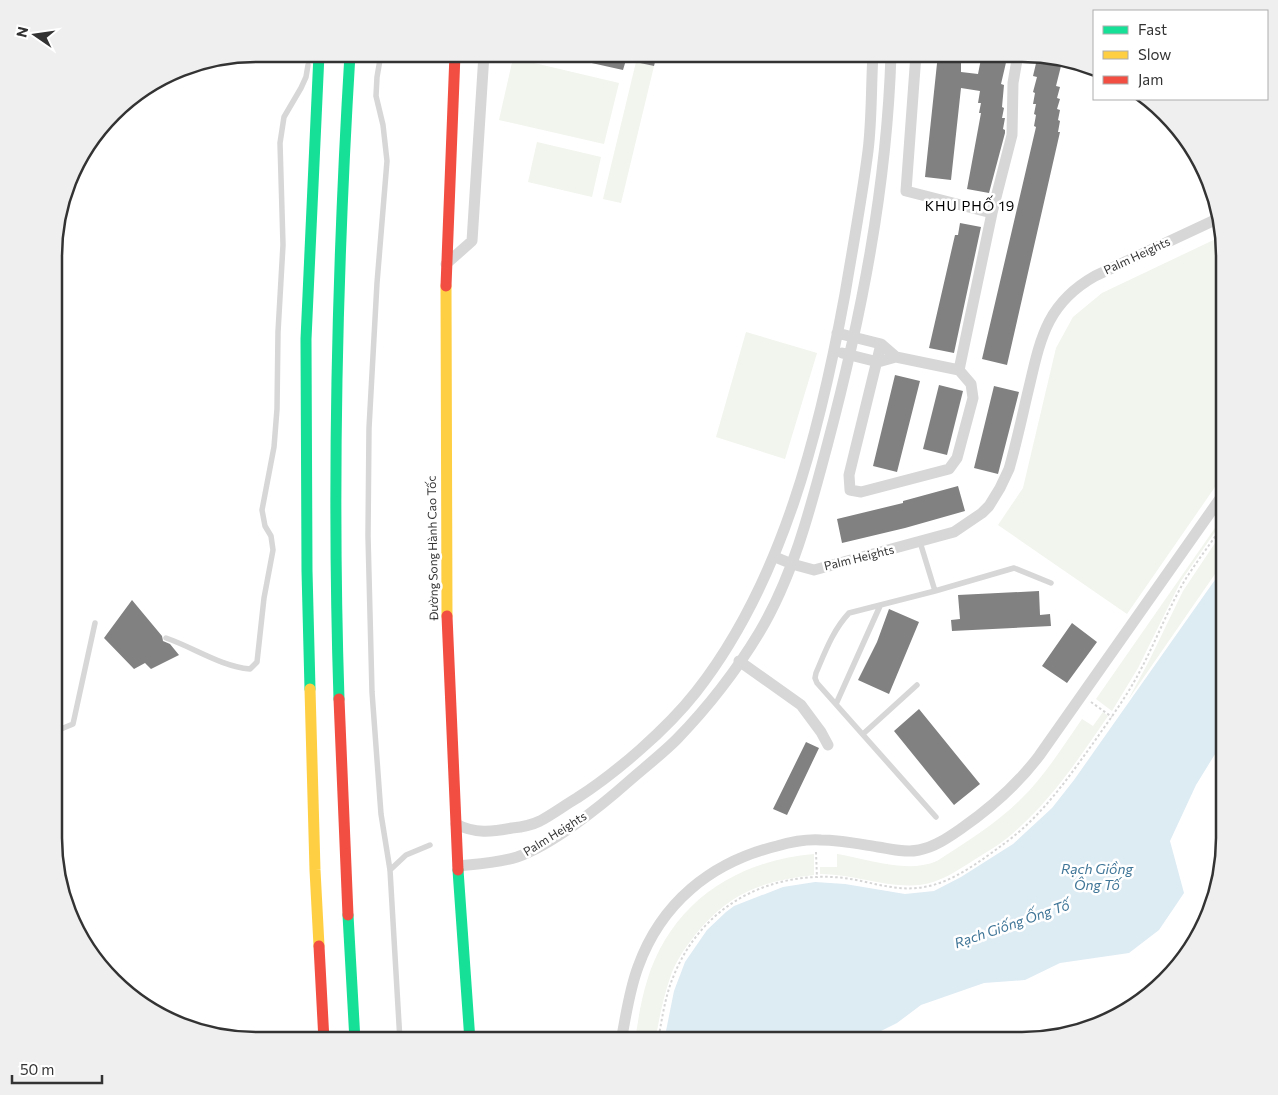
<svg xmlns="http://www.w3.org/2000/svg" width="1278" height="1095" font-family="Commissioner,sans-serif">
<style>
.green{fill:#f1f5ed}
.water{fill:#ddebf3}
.building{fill:#818181}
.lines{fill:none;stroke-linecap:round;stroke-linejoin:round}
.path{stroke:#d6d6d6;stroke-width:2;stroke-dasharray:2.5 2.5;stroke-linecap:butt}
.lane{stroke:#d7d7d7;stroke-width:5.5}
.street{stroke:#d7d7d7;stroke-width:11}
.fast{stroke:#16e098;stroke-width:11}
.slow{stroke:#ffcf43;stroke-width:11}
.jam{stroke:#f24e42;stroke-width:11}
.labels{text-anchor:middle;stroke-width:5;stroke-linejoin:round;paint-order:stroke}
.street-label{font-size:12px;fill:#333;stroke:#fff}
.neighbourhood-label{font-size:14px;letter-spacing:1px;fill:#000;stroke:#fff}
.water-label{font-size:14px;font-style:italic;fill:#3f7597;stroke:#fff}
.rim{fill:none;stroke:#333;stroke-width:2.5}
</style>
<rect width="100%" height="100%" fill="#fff"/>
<path class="green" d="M513,58L619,83L604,144L499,120Z
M636,62L654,66L621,203L603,199Z
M537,142L601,157L592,197L528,182Z
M1222,236L1224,243V474L1127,614L998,525L1023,488L1056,348L1073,317L1102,293Z
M746,332L817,353L785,459L716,437Z
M1224,515V519L1181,581L1138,668L1112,711L1096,699Z
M1221,534L1222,540L1224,541V561L1128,700L1149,661L1183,591Z
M1103,712L1108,716C1078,760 1048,805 1006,839C996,847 984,853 974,860C956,871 940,883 919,885C886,888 853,874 820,874V867H837V854C869,859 906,874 937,861C966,842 996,824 1021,799C1045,776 1063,746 1082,719L1093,726Z
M814,854V875C761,881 729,893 695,935C685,948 675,962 670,978C663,998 659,1020 655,1041H635C638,1021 641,1000 647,981C671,903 735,861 814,854Z"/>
<path class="water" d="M1224,567V744L1220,746L1196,785L1170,841L1184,893L1159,930L1129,953L1060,963L1025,980L984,983L921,1005L897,1023L871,1036L856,1041H664L674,991L685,962L707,930L726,912L734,906L783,887L815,882L845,884L905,894L934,891L961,877L1013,844L1052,808L1074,780Z"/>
<path class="building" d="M570,54H657L654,66L626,60L623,70L569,58Z
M938,54H961V72L978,74L982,54H1008L1001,84L1004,85L1002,107L1004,108L1002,118H1005L1003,129L1005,130V133L989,193L967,189L981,113H979L981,103H978L980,91L961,88L951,180L925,177Z
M1038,55L1062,62L1056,86L1060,87L1057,98L1060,99L1057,109L1060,110L1058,120L1060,121L1058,132H1060L1007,365L982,359L1036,127L1034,126L1036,115L1034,114L1036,104H1033L1035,93L1033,92L1037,77L1033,76Z
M960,223L981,227L954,353L929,348L955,235H958Z
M895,375L920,381L897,472L873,466Z
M939,385L963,391L947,455L923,449Z
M994,386L1019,392L998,474L974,468Z
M958,486L965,511L905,528L842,543L837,519L903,503V501Z
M1039,591L1040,615L1050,614L1051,626L952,631L951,620L960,619L958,595Z
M132,600L162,636L163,641L170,644L179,655L151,669L145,663L134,669L104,638Z
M889,609L919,622L889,694L858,680L877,642Z
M1072,623L1097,642L1067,683L1042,666Z
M919,709L980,784L954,805L894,731Z
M806,742L819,748L787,815L773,809Z"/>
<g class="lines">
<path class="path" d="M1091,702L1112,717
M816,852L817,878
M658,1041C662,1019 665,996 674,975C701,909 762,874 832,877C863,878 893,893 924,887C952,883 982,860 1005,843C1042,816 1068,778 1094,742C1110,719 1127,696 1140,671C1156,641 1168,609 1185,580C1197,561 1211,543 1224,524"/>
<path class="lane" d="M381,54L377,77L376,96L383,125L387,161L377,283L369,428L368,536L372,692L381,814L390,870L400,1041
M920,542L935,591
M166,638C195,648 220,666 250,669L257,662L264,598L273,550L271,536L265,526L262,510L274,447L277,409L278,332L283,245L280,143L284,117L301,88L306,77L308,65
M836,704L880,606
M54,728L61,729L73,724L95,623
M863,734L917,685
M936,817L817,683L815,678L816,673C825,652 833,630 849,613L935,591L1014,568L1051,583
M390,870L406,855L430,845"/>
<path class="street" d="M916,54L906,191L992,213
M446,264L472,241L484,54
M837,333L881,344L896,357L878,362L842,353
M881,344L849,475L850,490L861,492L949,469L957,458L973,398L971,384L959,370L896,357
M959,370L992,213L1012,135L1013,83L1018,54
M775,557L792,564L814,570L954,532L982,513L989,506L1000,488L1009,469C1017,441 1023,412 1030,383C1041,335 1049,302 1095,276L1217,219
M739,661L801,705L821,732L828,745
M456,824C475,834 492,832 512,828C522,827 532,825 540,821C553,814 565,805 577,798C616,773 667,729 696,692C783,581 820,430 845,294C853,246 862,198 868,151C872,119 871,86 873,54
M458,866C478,864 498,863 517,857C552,845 601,806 628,782C644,768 662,754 677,739C708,707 736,671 759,633C793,576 810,510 827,446C861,318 887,187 891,54
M621,1041C626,1016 629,991 638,967C661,903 711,862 777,846C791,842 807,839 821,840C840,840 859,844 878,847C891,849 905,853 919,850C935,847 949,837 962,828C992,807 1017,785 1039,756L1224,493"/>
<path class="fast" d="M310,689L307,571L306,339L319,54
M339,699C332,484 337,269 350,54
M458,870L470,1041
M348,915L355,1041"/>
<path class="slow" d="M446,286L447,616
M310,689L315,870L319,946"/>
<path class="jam" d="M446,286L455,54
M447,616L458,870
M339,699L348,915
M319,946L324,1041"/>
</g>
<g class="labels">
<g class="street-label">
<text transform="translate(1137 256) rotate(-25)" y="4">Palm Heights</text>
<text transform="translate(433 548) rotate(-91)" y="4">Đường Song Hành Cao Tốc</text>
<text transform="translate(859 558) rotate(-14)" y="4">Palm Heights</text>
<text transform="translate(555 834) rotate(-32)" y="4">Palm Heights</text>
</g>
<g class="neighbourhood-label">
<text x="970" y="211">KHU PHỐ 19</text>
</g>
<g class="water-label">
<text x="1097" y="874">Rạch Giồng<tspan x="1097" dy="16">Ông Tố</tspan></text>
<text transform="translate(1012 924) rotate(-19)" y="5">Rạch Giống Ống Tố</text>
</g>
</g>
<path d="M0 0H1278V1095H0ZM256 62H1022A194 194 0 0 1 1216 256V838A194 194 0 0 1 1022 1032H256A194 194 0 0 1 62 838V256A194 194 0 0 1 256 62Z" fill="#efefef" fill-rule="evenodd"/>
<path class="rim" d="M256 62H1022A194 194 0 0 1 1216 256V838A194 194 0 0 1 1022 1032H256A194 194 0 0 1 62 838V256A194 194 0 0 1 256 62Z"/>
<rect x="1093" y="10" width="175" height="90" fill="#ffffff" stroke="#adadad"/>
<rect x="1103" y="26" width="25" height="8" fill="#16e098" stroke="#adadad"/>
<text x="1138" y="35" font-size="15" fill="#333333">Fast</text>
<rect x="1103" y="51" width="25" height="8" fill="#ffcf43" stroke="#adadad"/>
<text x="1138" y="60" font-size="15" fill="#333333">Slow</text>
<rect x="1103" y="76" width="25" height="8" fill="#f24e42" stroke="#adadad"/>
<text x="1138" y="85" font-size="15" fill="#333333">Jam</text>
<g transform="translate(35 35) rotate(283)" stroke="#ffffff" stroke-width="4" paint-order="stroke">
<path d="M0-4L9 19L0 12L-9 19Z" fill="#333333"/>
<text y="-8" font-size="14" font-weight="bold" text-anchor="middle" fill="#333333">N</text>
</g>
<path d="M12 1075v8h90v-8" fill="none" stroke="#333333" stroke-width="2.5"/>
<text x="20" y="1075" font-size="15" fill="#333333" stroke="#ffffff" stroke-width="4" paint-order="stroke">50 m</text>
</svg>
